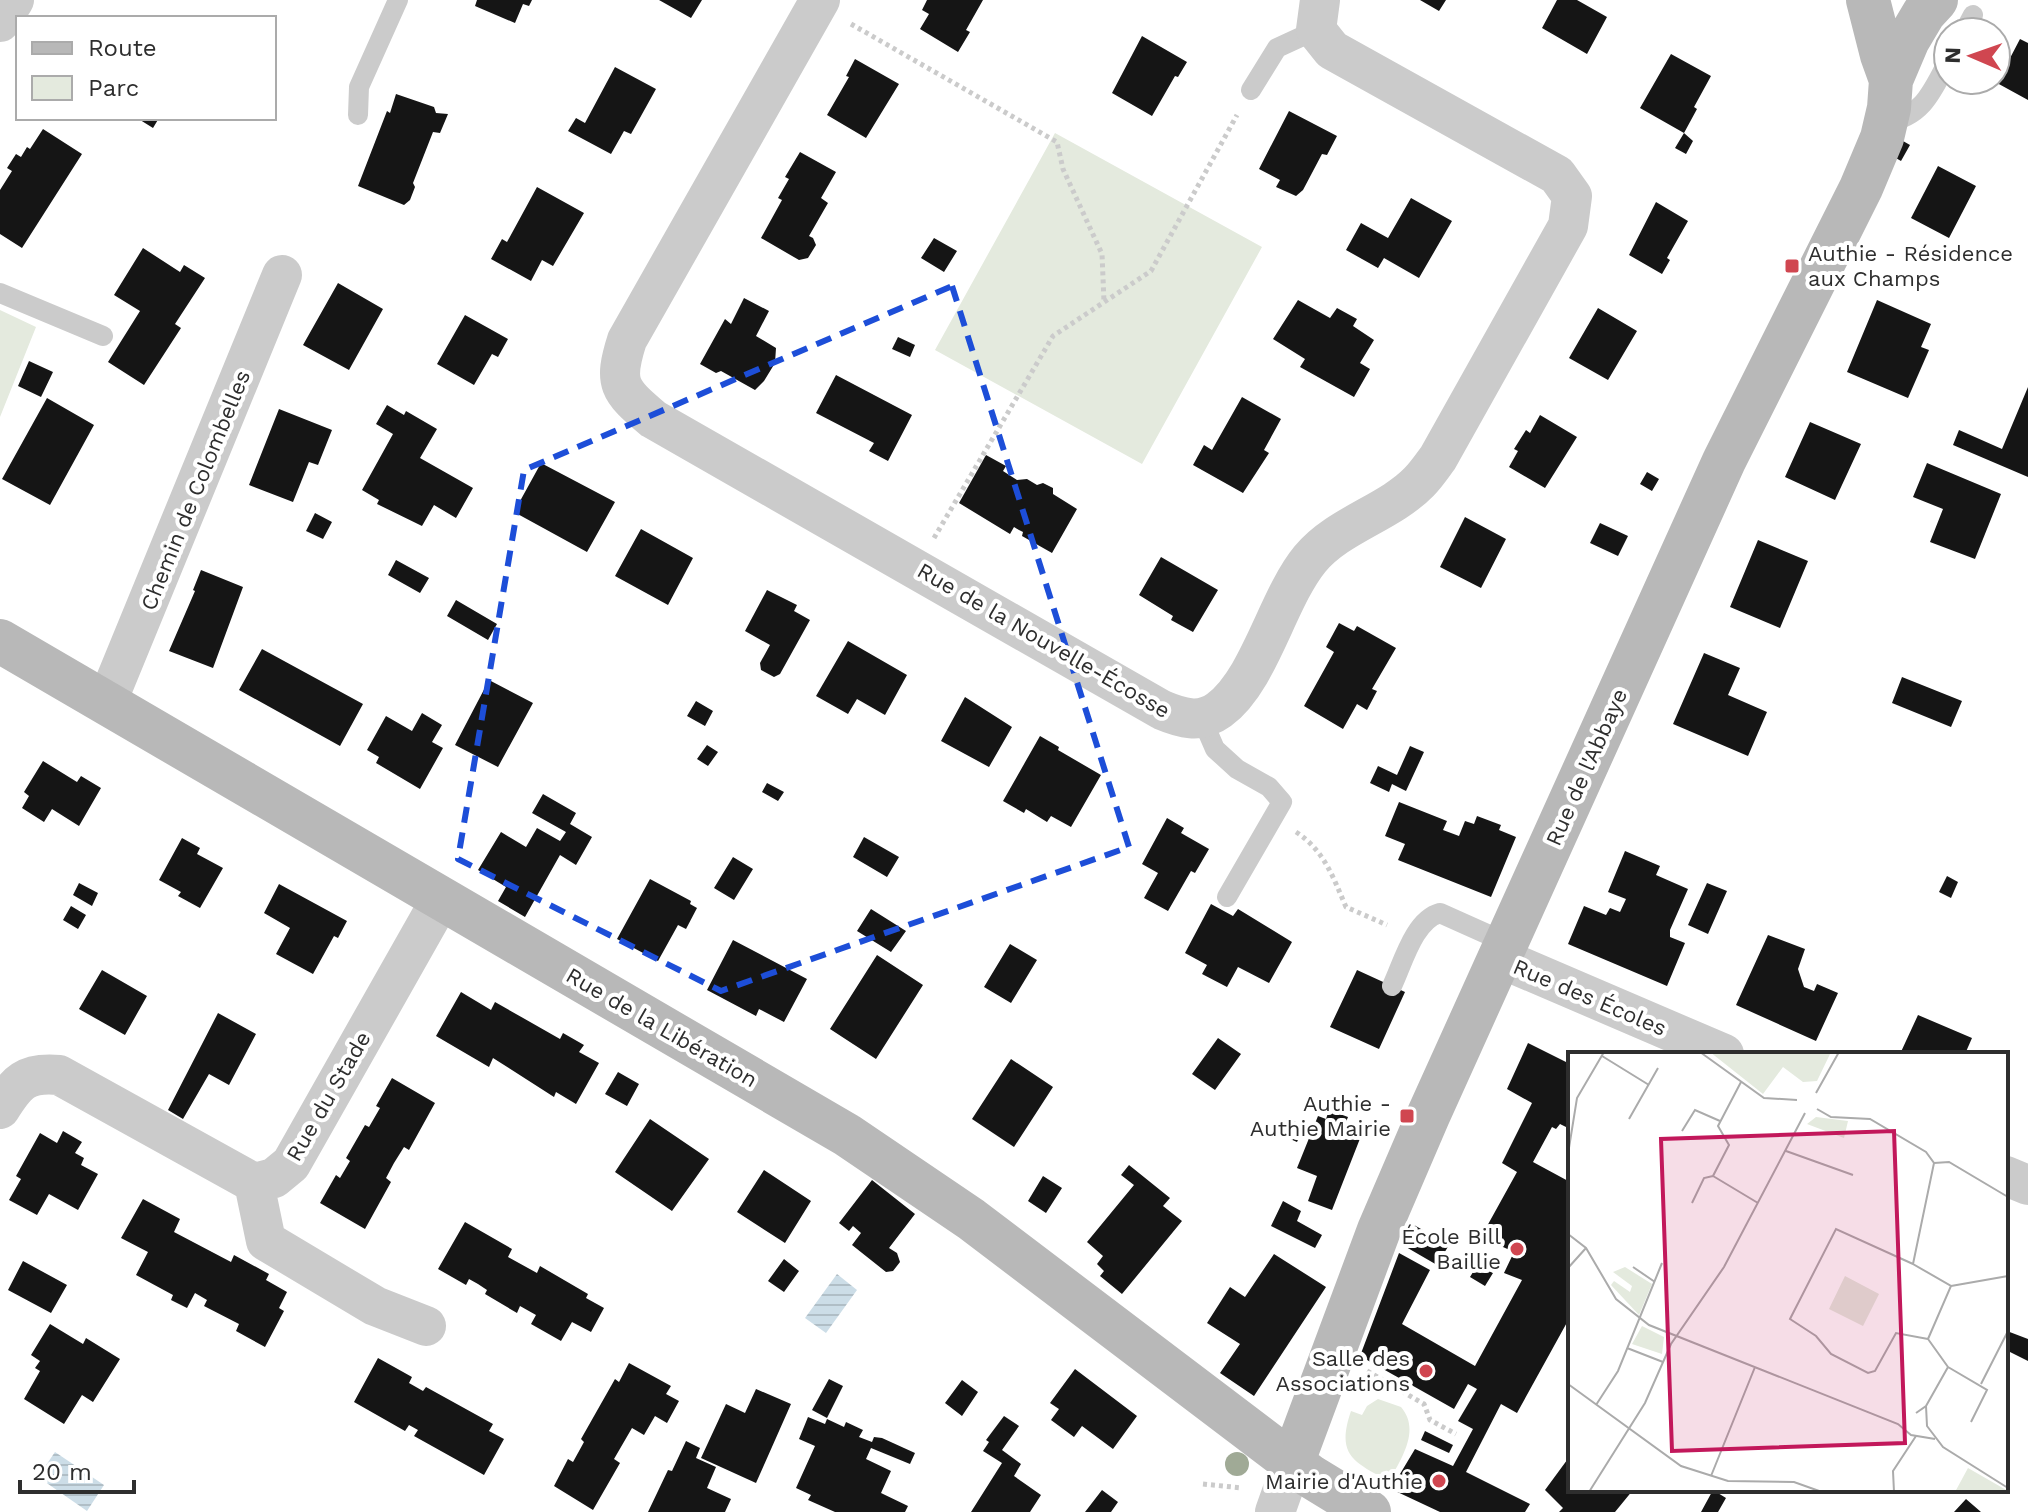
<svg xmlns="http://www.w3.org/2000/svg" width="2028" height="1512" font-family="'Work Sans',sans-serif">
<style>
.green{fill:#e4eade}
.water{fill:url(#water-rules)}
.building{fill:#151515}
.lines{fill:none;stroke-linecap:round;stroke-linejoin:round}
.path{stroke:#cbcbcb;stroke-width:5;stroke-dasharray:4 4;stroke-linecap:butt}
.lane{stroke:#cbcbcb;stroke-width:20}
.street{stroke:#cbcbcb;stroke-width:40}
.secondary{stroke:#b8b8b8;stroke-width:44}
.tree{fill:#a0aa96}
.marked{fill:none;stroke:#1d4ed8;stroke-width:6;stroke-dasharray:16 10;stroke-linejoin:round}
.poi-dot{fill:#d04650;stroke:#fff;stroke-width:3}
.labels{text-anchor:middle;stroke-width:8;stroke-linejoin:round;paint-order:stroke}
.poi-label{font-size:22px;fill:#2e2e2e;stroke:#fff;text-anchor:end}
.street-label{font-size:22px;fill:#2e2e2e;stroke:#fff}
.inset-road{fill:none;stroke:#ababab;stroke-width:2}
.view{fill:#c2185b;fill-opacity:0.15;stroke:#c2185b;stroke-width:4}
.inset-edge{fill:none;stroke:#2e2e2e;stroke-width:4}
</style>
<defs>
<pattern id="water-rules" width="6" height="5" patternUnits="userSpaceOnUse" patternTransform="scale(2)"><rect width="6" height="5" fill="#ccdde7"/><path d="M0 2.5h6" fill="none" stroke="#b0bec6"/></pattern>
</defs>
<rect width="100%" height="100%" fill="#fff"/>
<path class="green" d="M1055,133L1262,247L1142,464L935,350Z
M0,310L36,327L0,417Z
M1378,1399L1401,1407C1421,1430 1401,1459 1389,1481C1353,1462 1336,1455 1351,1411L1362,1415L1367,1406Z"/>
<path class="water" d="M837,1274L857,1290L826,1333L805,1318Z
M55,1452L104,1485L87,1511L38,1477Z"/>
<path class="building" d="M477,0H532L529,6L523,4L515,23L475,6Z
M659,0H702L691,18Z
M927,0H983L966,30L970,32L958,52L920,29L929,14L922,10Z
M1420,0H1446L1439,11Z
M1557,0H1577L1607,17L1587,54L1542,28Z
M1142,36L1187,62L1178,77L1175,76L1152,116L1112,93Z
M2020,39L2028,43V100L1997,83Z
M1671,54L1711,76L1694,107L1697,109L1684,133L1640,108Z
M855,59L899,84L866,138L827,115L849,77L846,76Z
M615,67L656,89L631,134L624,131L611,154L568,131L576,118L585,123Z
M396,94L434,107L436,113L448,114L440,133L433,132L413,183L415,187L410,200L404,205L358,186L387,111L390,113Z
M1289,111L1337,136L1327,155L1322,154L1303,190L1296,196L1276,187L1280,180L1259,169Z
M137,118H159L153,128Z
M43,129L82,154L22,248L0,234V190L12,171L7,168L16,154L21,157L27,147L30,149Z
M1684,133L1693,141L1686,154L1675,148Z
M1903,141L1910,145L1901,161L1894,157Z
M800,152L836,172L821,198L828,203L809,236L813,238L816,245L808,258L799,260L761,238L782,200L778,198L789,179L785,177Z
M1938,166L1976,186L1949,238L1911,218Z
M537,187L584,213L553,266L542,260L531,281L491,259L502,239L507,242Z
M1411,198L1452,221L1419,278L1384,258L1378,268L1346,250L1361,223L1388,238Z
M1656,202L1688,221L1667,258L1670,260L1662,274L1629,255Z
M934,238L957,251L944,272L921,258Z
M143,248L180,272L184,265L205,278L175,324L181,328L144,385L108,362L140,311L114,295Z
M338,283L383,309L349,370L303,345Z
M744,298L769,311L756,336L776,348L775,363L764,381L755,390L721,371L716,373L700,364L725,319L731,324Z
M1298,300L1330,318L1337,308L1357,319L1353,326L1374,340L1360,363L1370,369L1354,397L1300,367L1305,359L1273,339Z
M1877,300L1931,324L1921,347L1929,350L1908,398L1847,372Z
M1598,308L1637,331L1608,380L1569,358Z
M465,315L508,339L498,357L492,354L474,385L437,364Z
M898,337L915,345L910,357L892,349Z
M29,361L53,372L41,397L18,386Z
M836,375L912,415L888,461L869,451L874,443L816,413Z
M2028,387V477L1953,445L1959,430L2002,449Z
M1242,397L1281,419L1264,450L1269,453L1243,493L1193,465L1204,445L1212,450Z
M47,398L94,425L50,505L2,479Z
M387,405L404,415L406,411L437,429L420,458L473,488L456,518L434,505L422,526L377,504L379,500L362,490L393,434L376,424Z
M279,409L332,430L318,465L309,462L293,502L249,485Z
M1540,415L1577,437L1545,488L1509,467L1518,451L1514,449L1526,430L1530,433Z
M1810,422L1861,444L1835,500L1785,477Z
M986,455L1006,466L1003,471L1017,480L1027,479L1037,485L1043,483L1053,488V494L1077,509L1052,553L1022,536L1023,532L1019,530L1014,527L1010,534L959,503Z
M541,463L615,502L587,552L514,512Z
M1927,463L2001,494L1975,559L1930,542L1943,509L1913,497Z
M1647,472L1659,479L1652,491L1640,484Z
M315,513L332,522L323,539L306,531Z
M1465,517L1506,539L1481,588L1440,567Z
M1600,523L1628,536L1618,556L1590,543Z
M641,529L693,558L668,605L615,576Z
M1758,540L1808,561L1780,628L1730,607Z
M1161,557L1218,590L1193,632L1171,620L1173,616L1139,595Z
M396,560L429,578L420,593L388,575Z
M201,570L243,587L213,668L169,651L195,591L193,590Z
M767,590L797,605L794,611L810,620L780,674L774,677L761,670L760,663L770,645L745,631Z
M456,600L497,624L488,640L447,616Z
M1339,623L1354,631L1357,626L1396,648L1372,689L1377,691L1367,710L1357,704L1343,729L1304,706L1334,652L1326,647Z
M848,641L907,675L885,715L857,699L848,714L816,696Z
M262,649L363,704L340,746L239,690Z
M1704,653L1740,668L1728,695L1767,712L1748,756L1673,724Z
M1902,677L1962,701L1951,727L1892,703Z
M489,680L533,703L498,767L455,745Z
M965,697L1012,727L989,767L941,741Z
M696,701L713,711L705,726L687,716Z
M422,713L442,725L432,742L443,748L420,789L376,763L379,757L367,750L386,716L412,731Z
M1040,736L1059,747L1058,750L1101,775L1071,827L1051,816L1047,822L1026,809L1024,813L1003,801Z
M707,745L718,752L708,766L697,759Z
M1410,746L1424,752L1406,791L1392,784L1389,792L1370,783L1378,766L1397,775Z
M43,761L77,782L81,776L101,788L79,826L52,809L44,822L22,808L29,796L24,792Z
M767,783L784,792L778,801L762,792Z
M543,794L576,813L570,824L592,837L576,865L560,855L525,917L498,901L506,887L478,870L501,832L526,847L537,828L560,841L566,832L532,813Z
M1399,802L1447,821L1443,830L1459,836L1465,821L1474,824L1477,816L1501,825L1499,830L1516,837L1491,897L1398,860L1405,844L1385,836Z
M1167,818L1184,828L1181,833L1209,849L1195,873L1191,871L1168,911L1144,898L1158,873L1142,864Z
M864,837L899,857L887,877L853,857Z
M182,838L200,848L197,854L223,868L200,908L178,896L181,892L159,880Z
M1625,851L1660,866L1656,875L1688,889L1670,930V937L1685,943L1667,986L1568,944L1584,906L1606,915L1610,908L1620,912L1626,899L1608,892Z
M733,857L753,869L734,900L714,888Z
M1947,876L1958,882L1951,898L1939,892Z
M650,879L691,901L690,904L697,908L686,929L678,925L658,961L617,939Z
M79,883L98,893L92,906L73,895Z
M1707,883L1727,891L1708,934L1688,925Z
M279,884L347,921L338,938L334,936L313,974L276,954L290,928L264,913Z
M1211,904L1233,916L1238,909L1292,942L1269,983L1238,967L1227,987L1202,974L1207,965L1185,953Z
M71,906L86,915L78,929L63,920Z
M871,909L906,931L891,952L857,931Z
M1768,935L1805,949L1798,969L1804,987L1814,991L1817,984L1838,993L1816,1041L1736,1005Z
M733,940L807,979L784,1022L759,1009L756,1016L707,990Z
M1010,944L1037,960L1011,1003L984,987Z
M877,955L923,985L876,1059L830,1029Z
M102,970L147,996L125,1035L79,1009Z
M1357,970L1405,992L1379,1049L1330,1027Z
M461,992L491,1010L495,1002L560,1039L563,1033L584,1045L579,1052L599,1063L576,1104L556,1092L554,1097L493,1058L489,1067L436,1036Z
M218,1013L256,1034L229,1085L209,1074L183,1119L168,1110Z
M1918,1015L1972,1038L1965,1054H1900Z
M1218,1038L1241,1054L1215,1090L1192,1074Z
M1528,1043L1570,1064V1129L1560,1124L1556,1129L1552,1127L1533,1162L1570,1182V1317L1517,1413L1501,1404L1466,1472L1530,1504L1525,1512H1440L1391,1489L1415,1449L1453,1466L1473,1429L1458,1421L1477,1389L1468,1384L1454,1409L1360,1356L1399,1253L1430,1270L1402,1324L1475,1366L1522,1280L1504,1273L1514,1252L1481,1237L1517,1172L1502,1163L1532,1103L1507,1089Z
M1011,1059L1053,1087L1014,1147L972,1119Z
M618,1072L639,1084L627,1106L605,1094Z
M392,1078L435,1103L409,1150L404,1147L394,1163L386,1178L391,1182L365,1229L320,1203L336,1175L340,1178L350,1161L346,1158L365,1125L369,1127L380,1108L376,1106Z
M1329,1110L1348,1117L1343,1129L1361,1136L1332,1210L1308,1201L1317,1176L1297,1168L1318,1116L1326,1119Z
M1288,1118L1304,1126L1297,1142L1281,1135Z
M650,1119L709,1159L672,1211L615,1172Z
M63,1131L82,1142L75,1153L84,1158L81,1165L98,1174L78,1210L49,1194L37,1215L9,1200L21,1179L16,1176L40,1133L57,1143Z
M1129,1165L1170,1198L1163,1206L1182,1221L1122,1294L1100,1276L1104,1271L1097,1264L1103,1256L1087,1242L1134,1185L1121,1175Z
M764,1170L811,1201L785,1243L737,1212Z
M1043,1176L1062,1188L1046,1213L1028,1201Z
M872,1180L915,1214L889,1248L897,1253L900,1262L893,1271L886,1272L852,1245L861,1233L853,1226L849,1231L839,1223Z
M143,1199L180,1219L174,1232L231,1262L234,1255L269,1274L266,1280L287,1292L279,1308L284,1311L265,1347L236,1331L239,1324L204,1306L207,1300L195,1293L187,1308L171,1300L173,1295L136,1275L148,1252L121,1238Z
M1283,1201L1301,1211L1297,1221L1322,1235L1315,1248L1271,1226Z
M465,1222L512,1249L508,1257L537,1273L540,1266L588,1294L586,1298L604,1308L591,1332L572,1322L561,1341L531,1324L536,1315L520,1306L517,1313L485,1294L487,1290L478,1284L469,1279L466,1285L438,1269Z
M1414,1225L1449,1245L1437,1265L1406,1247Z
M1274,1254L1326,1287L1254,1396L1220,1373L1240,1344L1207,1323L1230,1287L1245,1297Z
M784,1259L799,1271L784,1292L768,1281Z
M23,1261L67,1285L51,1313L8,1290Z
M1478,1264L1493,1273L1485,1286L1470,1277Z
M50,1324L83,1344L86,1338L120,1359L93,1402L82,1395L64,1424L24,1399L40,1371L35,1368L40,1361L31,1355Z
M2007,1331L2028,1339V1361L2006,1350Z
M378,1358L412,1377L409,1383L423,1391L426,1387L493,1424L489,1431L504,1439L484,1475L414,1436L418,1430L409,1425L405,1431L354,1402Z
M629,1363L671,1386L666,1394L679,1401L667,1423L655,1416L644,1435L632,1428L614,1459L620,1463L593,1510L554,1486L568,1459L573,1462L584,1442L581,1439L615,1379L619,1382Z
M1075,1369L1137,1416L1113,1449L1082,1426L1074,1437L1051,1420L1059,1409L1050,1403Z
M829,1379L843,1386L827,1418L812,1410Z
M962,1380L978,1392L962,1416L945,1403Z
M756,1389L791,1404L756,1483L701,1458L726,1404L745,1413Z
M1004,1416L1019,1426L1002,1450L1021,1464L1014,1476L1041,1495L1030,1512H971L1002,1463L983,1451L989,1442L986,1440Z
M808,1417L825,1424L827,1419L844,1427L846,1422L863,1430L859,1437L872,1442L874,1437L882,1438L915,1453L910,1464L871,1448L866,1459L891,1471L881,1493L908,1506L905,1512H835L808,1500L811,1495L796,1488L815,1446L799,1439Z
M1425,1431L1453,1445L1449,1453L1421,1440Z
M686,1441L700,1448L696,1458L716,1467L707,1488L731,1499L725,1512H648L668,1470L672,1471Z
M1570,1456V1490H1633L1615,1512H1559L1563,1508L1545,1490Z
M1102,1490L1118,1502L1111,1512H1085Z
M1713,1490L1726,1498L1718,1512H1701Z
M1966,1499L1981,1512H1954Z"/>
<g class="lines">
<path class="path" d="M851,24L1057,142L1063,169L1102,254L1104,302
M934,538L1053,336L1151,271L1237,115
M1296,832C1324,850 1333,877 1346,907L1387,925
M1367,1371L1424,1404L1430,1420L1456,1434
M1203,1484L1242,1488"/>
<path class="lane" d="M1964,32L1973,15
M1251,90L1277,48L1316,30
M358,115L359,87L398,0
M1886,122C1922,118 1933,90 1948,61
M0,293L103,336
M1202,719L1215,749L1237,769L1269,787L1282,802L1227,897
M1392,986C1403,963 1414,920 1440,913L1507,943"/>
<path class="street" d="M820,0L627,340C613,384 619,390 653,419L1162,710C1181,718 1200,724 1219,710C1260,680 1277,599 1310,559C1338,525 1389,513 1419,482C1426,475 1432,466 1438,458L1568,226L1572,196L1557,175L1332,50L1316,30L1320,0
M0,22L14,0
M106,704L282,275
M1500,958L1724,1054
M0,1109C17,1082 25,1072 59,1075L254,1183L274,1178L291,1164L441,899
M2006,1176L2028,1185
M254,1183L266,1241L375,1306L426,1326
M1275,1512L1293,1461"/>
<path class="secondary" d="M1868,0L1882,55L1891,80
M0,641L847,1135L971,1219L1310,1476L1369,1512
M1293,1461L1379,1230L1428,1116L1724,461L1861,188L1882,138L1889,108L1891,80L1908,40L1924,13L1936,0"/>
</g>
<circle class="tree" cx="1237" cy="1464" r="12"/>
<path class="marked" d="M952,286L1129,847L721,991L458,859L524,470Z"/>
<g class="poi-dot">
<rect x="1784" y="258" width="16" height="16" rx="4"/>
<rect x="1399" y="1108" width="16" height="16" rx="4"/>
<circle cx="1517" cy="1249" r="8"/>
<circle cx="1426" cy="1371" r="8"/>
<circle cx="1439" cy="1481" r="8"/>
</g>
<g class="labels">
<g class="poi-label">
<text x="1808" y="261" text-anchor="start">Authie - Résidence<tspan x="1808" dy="25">aux Champs</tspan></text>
<text x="1391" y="1111">Authie -<tspan x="1391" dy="25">Authie Mairie</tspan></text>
<text x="1501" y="1244">École Bill<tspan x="1501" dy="25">Baillie</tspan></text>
<text x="1410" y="1366">Salle des<tspan x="1410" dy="25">Associations</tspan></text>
<text x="1423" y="1489">Mairie d'Authie</text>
</g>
<g class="street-label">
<text transform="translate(195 490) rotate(-68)" y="8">Chemin de Colombelles</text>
<text transform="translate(1044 640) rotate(30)" y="8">Rue de la Nouvelle-Écosse</text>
<text transform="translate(1586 767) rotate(-66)" y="8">Rue de l'Abbaye</text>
<text transform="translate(1590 997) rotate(23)" y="8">Rue des Écoles</text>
<text transform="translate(662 1027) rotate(30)" y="8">Rue de la Libération</text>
<text transform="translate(328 1096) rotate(-60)" y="8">Rue du Stade</text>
</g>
</g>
<g transform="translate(1568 1052)">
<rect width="440" height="440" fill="#fff"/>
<path d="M142,0H263L249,29L235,30L215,15L195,42ZM248,65L280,69L276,86L239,72ZM277,224L311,242L295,274L261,257ZM74,274L96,285L94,302L64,292ZM400,416L440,439V440H387Z" fill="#e4eade"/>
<path d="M57,215L84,232L71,263L43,233L46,229L62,240L64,234L45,220Z" fill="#e4eade"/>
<path class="inset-road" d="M132,0L196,46L229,48M34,4L81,33M173,30L150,74L161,93L145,124L190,151M248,41L271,0M249,57L263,65L302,67L358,100L366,111L345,212L383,234L360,287L380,315L358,354L348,361M61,67L90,16M114,79L127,58L152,69M218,99L285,123M0,102L9,46L36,0M366,111L381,110L440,145M124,151L136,126L145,124M0,182L18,196L48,247L81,273L330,372L343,383L367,387M345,212L268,177L222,267L248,284L263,302L300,321L307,319L328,281L360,287M65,215L87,230M0,216L18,196M383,234L440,224M59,296L95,310M380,315L419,338L403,370M0,332L113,414L160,429L226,430L254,440M413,332L440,279M28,353L50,319L94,211M358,354L359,374L375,395L440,436M143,424L187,315M21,440L77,351L103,292L156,215L237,61M326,440L325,419L348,384"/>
<path class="view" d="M326,79L337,391L104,399L93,87Z"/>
<rect width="440" height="440" class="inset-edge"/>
</g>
<rect x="16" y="16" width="260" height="104" fill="#ffffff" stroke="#ababab" stroke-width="2"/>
<rect x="32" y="42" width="40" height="12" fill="#b8b8b8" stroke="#ababab" stroke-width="2"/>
<text x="88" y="56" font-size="24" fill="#2e2e2e">Route</text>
<rect x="32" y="76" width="40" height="24" fill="#e4eade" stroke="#ababab" stroke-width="2"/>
<text x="88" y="96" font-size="24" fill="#2e2e2e">Parc</text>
<g transform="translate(1972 56) rotate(272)"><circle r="38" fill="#ffffff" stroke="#ababab" stroke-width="2"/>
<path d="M0-6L14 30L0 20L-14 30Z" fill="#d04650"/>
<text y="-12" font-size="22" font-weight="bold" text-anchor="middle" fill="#2e2e2e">N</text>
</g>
<path d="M20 1480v12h114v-12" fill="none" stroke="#2e2e2e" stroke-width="4"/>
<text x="32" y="1480" font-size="24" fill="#2e2e2e" stroke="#ffffff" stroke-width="6" paint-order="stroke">20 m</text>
</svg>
